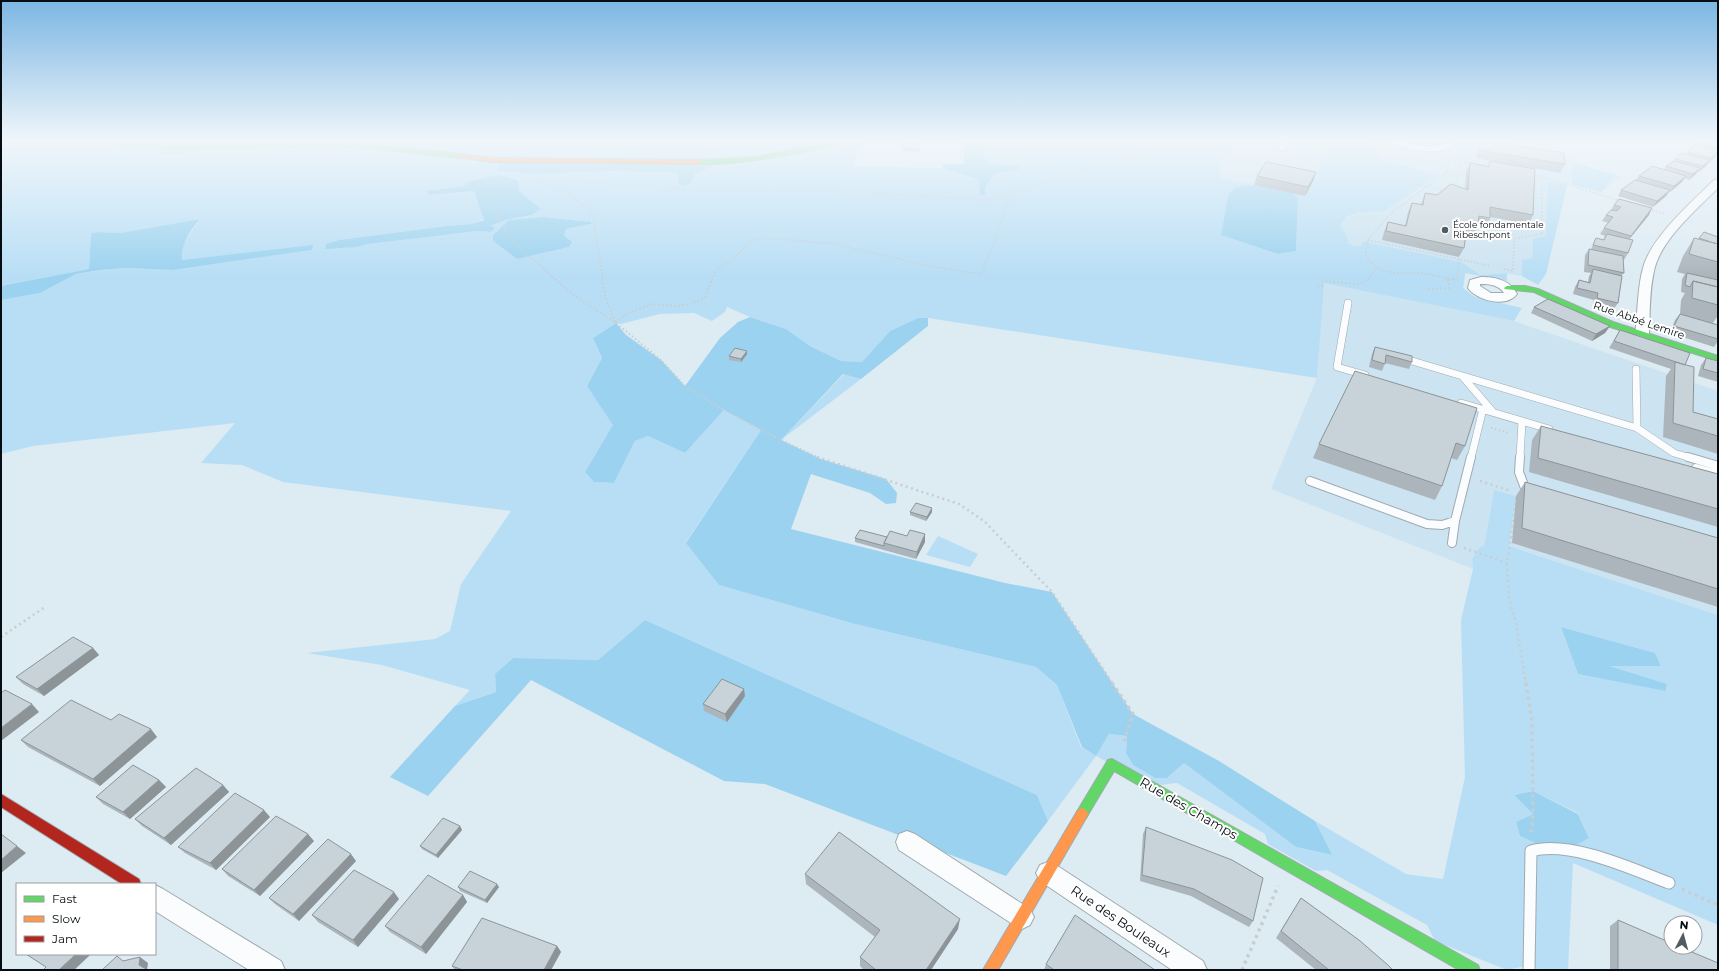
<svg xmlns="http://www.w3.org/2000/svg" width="1719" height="971" font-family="Montserrat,sans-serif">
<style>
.built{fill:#cce4f1}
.green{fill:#b8def5;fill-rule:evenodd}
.forest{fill:#9bd2ef}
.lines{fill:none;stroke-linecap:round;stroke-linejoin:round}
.lane-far3-casing{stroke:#9faab0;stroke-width:7}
.lane-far2-casing{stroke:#9faab0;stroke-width:8}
.lane-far1-casing{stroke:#9faab0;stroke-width:10}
.lane-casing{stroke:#9faab0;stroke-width:13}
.street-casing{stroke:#9faab0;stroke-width:2}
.fast-casing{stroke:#9faab0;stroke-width:2}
.slow-casing{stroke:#9faab0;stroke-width:2}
.jam-casing{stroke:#9faab0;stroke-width:2}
.path-far3{stroke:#c9cdd0;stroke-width:1.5;stroke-dasharray:1.5 2;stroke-linecap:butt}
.path-far2{stroke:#c9cdd0;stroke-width:2;stroke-dasharray:1.5 2.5;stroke-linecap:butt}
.path-far1{stroke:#c9cdd0;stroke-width:2.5;stroke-dasharray:2 3.5;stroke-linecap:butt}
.path{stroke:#c9cdd0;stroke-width:3.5;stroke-dasharray:3 4;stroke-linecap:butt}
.lane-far3{stroke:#fafcfd;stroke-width:5.5}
.lane-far2{stroke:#fafcfd;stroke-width:7}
.lane-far1{stroke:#fafcfd;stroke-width:8}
.lane{stroke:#fafcfd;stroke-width:11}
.street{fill:#fafcfd;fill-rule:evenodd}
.fast{fill:#63d668;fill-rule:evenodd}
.slow{fill:#ff974d;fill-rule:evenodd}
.jam{fill:#b3261e;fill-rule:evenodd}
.wall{fill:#acb5bb}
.shaded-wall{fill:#8c9498}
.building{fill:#c8d3d9;stroke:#8c9498}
.poi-dot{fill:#515b61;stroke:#fff;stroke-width:1.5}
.labels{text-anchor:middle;stroke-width:4;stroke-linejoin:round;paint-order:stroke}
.far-poi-label{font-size:9px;fill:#060d12;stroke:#fff;text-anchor:start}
.street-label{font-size:11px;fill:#060d12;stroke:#fff}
.near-street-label{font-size:13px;fill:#060d12;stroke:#fff}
</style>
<rect width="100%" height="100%" fill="#ddebf3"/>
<path class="built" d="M1235,140H1332L1305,196L1220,178V159L1232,151L1230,141Z
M1385,140H1483V145L1573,159L1572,162L1623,177L1601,192L1569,183L1567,186L1556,182L1546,236L1533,259L1522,260V276L1504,273L1480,275L1466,269L1460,310L1514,321L1718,391V615L1509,546L1516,496L1494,490L1484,546L1472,559L1473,569L1271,489L1317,378L1323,283L1348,239L1340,224L1348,216L1359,212L1381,211V159L1378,155L1382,150L1399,148Z"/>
<path class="green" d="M29,140H86L109,144L110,150H141L168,155L246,148L243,147L304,145L358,146L499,162L498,171L534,174L613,171L679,173L678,183L684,186L691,183L696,173L712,167L713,162L629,160H568L569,158L562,157L492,160L493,158C433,150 374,141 314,142C264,142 214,146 164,145L174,144L121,140H864L859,150L854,166L942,168L978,179L980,195H984L985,188L994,175L1019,169L1018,165L991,164L982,156L993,140H1235L1230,142L1232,151L1220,159V178L1254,185L1236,187L1228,195L1221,235L1278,254L1296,251L1298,198L1293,193L1305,196L1332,140H1366L1382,150L1378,155L1381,159L1437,176L1384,211L1359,212L1348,216L1340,224L1348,239L1347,243L1353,246H1361L1362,242H1365L1461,262L1480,275L1507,273V281L1465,273L1463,288L1475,297L1522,308L1514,321L1324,283L1317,378L928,318H918L890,331L862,362L841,361L810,346L786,329L750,317L727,307L725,312L712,321L694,313L660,314L621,324L616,323L593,338L602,358L587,386L614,424L585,472L594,482L614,483L635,441L648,436L685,453L724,410L761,430L686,542L719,585L855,624L1036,667L1057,685L1081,747L1096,756L1109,734L1127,736L1126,753L1133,765L1155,778H1167L1184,763L1296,847L1331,855L1315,821L1406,874L1443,879L1465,777L1461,620L1473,569L1472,559L1479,548L1484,546L1494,490L1516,496L1509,546L1718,615V925L1573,863L1568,970H1539L1529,965L1507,970L1435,941L1427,925L1327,870L1316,871L1268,844L1265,834L1177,783L1151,786L1096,756L1048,821L1037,795L645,620L598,660L513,658L495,674L496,692L455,706L470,690L382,665L307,653L435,639L450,631L461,584L511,511L283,482L242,465L201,463L235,423L33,446L1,454V300L40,293L76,274L101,270L124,268L173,270L311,250L312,246L182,260C182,238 190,235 200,219L120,233L99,232L91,233L89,269L1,286V141ZM498,175L518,180L519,191L541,209L532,215L505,220L490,227L495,228L491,232L478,231L368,244L356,247L325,248L326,244L339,240L446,226L471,224L484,219L474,191L429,195L426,191L463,186L472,181ZM544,217L591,222V224L566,229L563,236L572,242L569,247L517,259L493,241V235L509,220ZM1561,627L1655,653L1661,666H1607L1667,684V690L1578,674ZM1533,791L1578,813L1589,838L1575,846L1535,843L1520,836L1516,822L1533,814L1514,795Z
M1572,162L1616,175L1601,192L1572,185Z
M1556,182L1567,186L1546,274L1538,285L1522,276V260L1533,258V239L1546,236L1548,183Z
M844,374L861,379L781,440Z
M938,536L978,554L970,567L926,555Z"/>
<path class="forest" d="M70,140H193V143L217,150L168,155L141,150H110L108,144L86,140Z
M963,140H993L982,156L991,164L1019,165V169L994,175L985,188V195H980L978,179L942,168L943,164H964Z
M499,162H713L712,167L696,173L691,183L684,186L678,183L679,173L613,171L534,174L497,171Z
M498,175L518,180L519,191L541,209L532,215L505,220L491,226L495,228L491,232L478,231L368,244L356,247L325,249L326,244L339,240L446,226L471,224L484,220L474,191L429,195L425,191L463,186L471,181Z
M1254,185L1293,193L1298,198L1296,251L1278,254L1221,235L1228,195L1236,187Z
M544,217L591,222V224L566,229L564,236L572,242L569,247L517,259L493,241V235L509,220Z
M200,219C190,231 181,243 182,260L313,245L312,250L173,270L124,268L100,270L76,274L40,293L1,300V286L89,269L91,233L99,232L120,233Z
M750,317L786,329L810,346L841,361L862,362L890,331L918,318H928V326L861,379L843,374L781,440L821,459L886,479L897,493L896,503L886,504L870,493L811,474L791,529L1005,583L1052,592L1133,714L1219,761L1315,821L1332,855L1296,847L1184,763L1167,778H1155L1133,765L1126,753L1127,736L1109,734L1096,756L1082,747L1057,685L1036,667L855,624L719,585L686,543L761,430L724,410L685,453L648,436L635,441L614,483L594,482L585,472L613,425L587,386L602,358L593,338L616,323L626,335L661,360L685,386L720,338L738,322Z
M645,620L1037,795L1048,821L1006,876L765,784L724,781L531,680L428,796L390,777L455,706L496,692L495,674L513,658L598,660Z
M1561,627L1655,653L1661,666H1609L1667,684L1666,691L1578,674Z
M1533,791L1578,814L1589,838L1575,846L1535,843L1520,836L1516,822L1533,814L1514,795Z"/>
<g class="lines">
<defs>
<path id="lane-far3" d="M1392,140C1409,147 1433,153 1450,145L1452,140
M1282,148L1286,140"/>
<path id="lane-far2" d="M1348,303L1337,367L1365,375
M1402,358L1637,428
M1636,369L1637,428L1674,453L1691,458
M1463,377L1493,412
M1461,403L1549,429
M1471,458L1483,409
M1520,458L1522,421"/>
<path id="lane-far1" d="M1520,457L1519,472L1525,488L1532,490
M1688,457L1718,466
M1696,468L1718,474
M1310,481L1427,524L1442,525L1455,521L1471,457
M1452,543L1455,521"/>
<path id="lane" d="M1529,970L1531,851C1570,840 1632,869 1669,883"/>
<path id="street" d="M1718,179V188C1697,209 1663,238 1655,267C1649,289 1650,313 1649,335L1647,338H1637L1635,335C1638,313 1637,289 1643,268C1651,237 1692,202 1714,180Z
M1481,277C1496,277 1510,280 1517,294C1507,308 1477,301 1468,288L1470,280ZM1480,284C1490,284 1499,285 1504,293H1491L1480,286Z
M907,831L915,834L1030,909L1034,917L1030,925L1022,929L1014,925L899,850L896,842L899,834Z
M1048,862L1056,865L1203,961L1207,970H1172L1040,881L1036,873L1040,865Z
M155,885L163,889L281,961L285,970H249L155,911Z"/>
<path id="fast" d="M100,140H116L155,144L193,145L323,142L359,143L460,154L463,156L460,158L359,147L323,146L193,149L155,148L103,142Z
M842,140H851C837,149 708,170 696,162L699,160L756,157Z
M1507,286H1525L1538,289L1613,322L1718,356V361L1607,326L1534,292L1505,289L1504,288Z
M1112,759L1478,965L1480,970H1459L1114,771L1086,818L1082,820L1078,818L1076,814L1078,810L1108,760Z"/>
<path id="slow" d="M460,154L492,158L699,160L702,162L699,164L492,162L458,157L457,156Z
M1082,808L1086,810L1088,814L1086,818L998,970H983L1078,810Z"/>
<path id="jam" d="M1,794L139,879L141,884H122L1,807Z"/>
</defs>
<use href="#lane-far3" class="lane-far3-casing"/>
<use href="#lane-far2" class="lane-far2-casing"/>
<use href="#lane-far1" class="lane-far1-casing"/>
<use href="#lane" class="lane-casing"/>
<use href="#street" class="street-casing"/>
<use href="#fast" class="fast-casing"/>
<use href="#slow" class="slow-casing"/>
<use href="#jam" class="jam-casing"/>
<path class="path-far3" d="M497,147L500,140
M1462,150L1461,161L1490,166
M1450,159L1447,172L1391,213L1368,240L1365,254C1379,278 1396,272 1420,273C1432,274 1445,278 1457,280L1459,259
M1447,172L1458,174L1461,161
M489,173L485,192L510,238L556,280
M1532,174L1621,201
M519,175L532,178
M532,178L682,189L867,192L988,200L1100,165L1203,143L1201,140
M537,179L566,192L592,212L603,280
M1404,180L1426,187
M1430,185L1445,192
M1455,188L1458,174
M1649,209L1665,214
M1368,240L1491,266
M1504,269L1513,271L1514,239L1542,234V177
M1448,278V280
M712,280L716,270L731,260L753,241L765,238L835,244L929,266L981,274L992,248L1011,193L1026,179L1031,167L997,140
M1368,280L1376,268"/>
<path class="path-far2" d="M555,279L572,294L616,323L661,360L685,386L724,410L761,430L819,458
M602,279L606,300L616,323
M1453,279H1457
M1318,288L1322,286L1323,281L1359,284L1369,279
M1428,289L1449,288L1448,279
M616,323L627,313L653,304L676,306L691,304L705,297L712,279
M1491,428L1509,433"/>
<path class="path-far1" d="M817,457L959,504L984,521L1052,592L1113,684
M1480,481L1511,491
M1516,498L1507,566L1509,598L1516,623L1526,684
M1464,548L1507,563
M1,637L45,607"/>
<path class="path" d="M1112,683L1133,714L1123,745
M1526,683L1532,722L1533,814L1531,836
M1682,889L1718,905
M1242,970L1278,886"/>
<use href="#lane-far3" class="lane-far3"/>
<use href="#lane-far2" class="lane-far2"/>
<use href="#lane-far1" class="lane-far1"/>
<use href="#lane" class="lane"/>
<use href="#street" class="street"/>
<use href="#fast" class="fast"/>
<use href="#slow" class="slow"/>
<use href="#jam" class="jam"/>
</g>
<path class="wall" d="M1366,140H1382V141L1370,142Z
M1480,140L1565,164L1560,173L1476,158L1477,148Z
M1498,140H1515L1513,145L1498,142Z
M1691,140H1718V155L1716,154L1708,164H1707L1706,166L1699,172H1697L1696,174L1689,180L1685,178L1682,182L1670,192H1669L1666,196L1653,207L1618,196L1621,190L1636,180L1639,176L1664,170L1666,166L1673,161L1675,159L1686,154L1695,145L1697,141Z
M919,144V152L903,151V148Z
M1490,161L1533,215L1529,224L1490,217V218L1485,228L1478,226L1477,229L1473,238L1465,236L1464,248L1459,257L1382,240L1384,232L1388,222L1405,226L1408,212L1412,203L1421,204L1425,193L1437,195L1465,189L1466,172L1470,163L1488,167Z
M1316,172L1313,181L1305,196L1254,185L1257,176Z
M1614,205L1649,215L1629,239L1628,253L1624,260H1623L1624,273L1621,276L1618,303L1613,310L1593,305L1594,300L1573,294L1575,287L1579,280L1588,282L1589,276L1591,273L1584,272L1585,255L1589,249H1591L1596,238L1603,240L1605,236L1600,234L1604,228L1608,223L1602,221L1606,215L1611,210Z
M1704,232L1718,237V316L1712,324L1718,325V341L1714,347L1670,333L1675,320L1680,314L1681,300L1685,293L1681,292L1682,279L1685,274L1677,272L1683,256L1694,238L1699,239Z
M1534,307L1610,326L1605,333L1592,341L1531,313Z
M1620,330L1684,365L1693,412L1718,419V454L1663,437L1666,376L1671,369L1609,348Z
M1375,347L1412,362L1409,369L1385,363L1382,371L1369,367L1372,354Z
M747,351V354L741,362L729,360V356Z
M1706,358L1718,361V382L1698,376L1701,365Z
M1355,371L1465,446L1457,460L1451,458L1442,486L1435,500L1313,458L1319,444Z
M1541,426L1718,474V527L1529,472L1532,440Z
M1525,482L1718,538V607L1512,543L1516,496Z
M910,512H932L926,521L910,515Z
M887,537L925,542L916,559L855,542V538Z
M93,648L99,655L44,696L23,684L16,677Z
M745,696L727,722L704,711L703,704Z
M111,720L157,737L100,786L28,747L21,740Z
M159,780L166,787L130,819L103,804L96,797Z
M223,785L229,792L171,845L142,826L135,819Z
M270,817L216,870L185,853L178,847Z
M460,826L462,830L438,858L422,849L420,846Z
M1146,827L1253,921L1249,927L1191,896L1140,881L1143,834Z
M314,841L260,896L228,876L222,869Z
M356,861L299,921L275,904L269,898Z
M805,874L958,929L931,970H864L860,966V957L875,937L806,884Z
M458,887H499L487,903L460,891Z
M463,895L467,902L426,954L390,932L385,926Z
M1301,898L1393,970H1316L1276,938Z
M399,899L358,947L318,922L312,915Z
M1618,920L1718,970H1610V926Z
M557,946L561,952L551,970H455L452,966Z
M25,954H91L74,970H43L46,967Z
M1046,964L1155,970H1044Z"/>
<path class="shaded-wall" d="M1370,140H1382V141L1370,142Z
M1718,151L1715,157L1708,164L1712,158Z
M1709,160L1706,166L1699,172L1703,166Z
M1700,168L1696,174L1689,180L1693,174Z
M1316,172L1313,181L1305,196L1308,187Z
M1686,176L1682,182L1670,192L1674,186Z
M1670,190L1666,196L1653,207L1657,201Z
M1652,208L1649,215L1627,242L1631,236Z
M1610,326L1605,333L1592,341L1596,334Z
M747,351V354L741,362V359Z
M932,508V512L926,521L927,517Z
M925,534V542L916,559L917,552Z
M93,648L99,655L44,696L37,689Z
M744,689L745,696L727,722L725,714Z
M32,704L39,712L1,741V728Z
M151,729L157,737L100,786L93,779Z
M159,780L166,787L130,819L123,812Z
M223,785L229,792L171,845L164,838Z
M264,810L270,817L216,870L210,863Z
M460,826L462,830L438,858L436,855Z
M308,834L314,841L260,896L254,890Z
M17,846L26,853L1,873V860Z
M351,854L356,861L299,921L293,914Z
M497,884L499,887L487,903L485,900Z
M394,892L399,899L358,947L353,940Z
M463,895L467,902L426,954L421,947Z
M960,919L958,929L931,970H926Z
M557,946L561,952L551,970H544Z
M76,954H91L74,970H59Z
M140,957L148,963L147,970L139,965Z"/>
<path class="building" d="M1481,140L1564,153L1565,164L1479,150Z
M1698,140H1711L1718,141V148L1697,143Z
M904,143L919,144V149L903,148Z
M1694,145L1718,151L1712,158L1688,152Z
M1681,153L1709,160L1703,166L1675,159Z
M1490,161L1535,169L1533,215L1490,207V218L1479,216L1477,229L1467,226L1464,248L1386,231L1388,222L1406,226L1412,203L1423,205L1425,193L1437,195L1451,184L1468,190L1470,163L1489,167Z
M1674,161L1700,168L1693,174L1666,166Z
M1266,162L1316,172L1308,187L1257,176Z
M1652,166L1686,176L1674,186L1639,176Z
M1635,180L1670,190L1657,201L1621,190Z
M1619,199L1652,208L1631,236L1604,228L1613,217L1606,215L1611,210L1617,211L1621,207L1614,205Z
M1704,232L1718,237V244L1707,241H1708L1699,238Z
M1607,234L1633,240L1628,253L1593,245L1596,238L1604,240Z
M1694,238L1718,244V262L1689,254Z
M1589,249L1623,256L1624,273L1588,265Z
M1593,269L1622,276L1618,303L1597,298L1598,293L1577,288L1579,280L1590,283Z
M1687,273L1718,280V287L1693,281L1690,287L1685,285Z
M1693,281L1718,287V305L1692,298Z
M1548,299L1610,326L1596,334L1534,307Z
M1680,314L1718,325V339L1674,326Z
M1620,330L1690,353L1685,365L1614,341Z
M1375,347L1412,356V362L1386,355L1385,364L1372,360Z
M735,348L747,351L741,359L729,356Z
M1706,358L1718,361V373L1703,369Z
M1675,362L1694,367L1693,412L1718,419V436L1673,423Z
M1355,371L1477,408L1465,446L1456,443L1442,486L1319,444Z
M1541,426L1718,474V509L1538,458Z
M1525,482L1718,538V589L1522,528Z
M916,503L932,508L927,517L910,512Z
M860,530L887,537L884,543V546L855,538Z
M910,530L925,534L917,552L884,543L890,531L907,536Z
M73,637L93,648L37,689L16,677Z
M722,679L744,689L725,714L703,704Z
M5,690L32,704L1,728V693Z
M71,700L111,720L119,714L151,729L93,779L21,740Z
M133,765L159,780L123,812L96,797Z
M196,768L223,785L164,838L135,819Z
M235,793L264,810L210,863L178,847Z
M276,816L308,834L254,890L222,869Z
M443,818L460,826L436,855L420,846Z
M1146,827L1232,860L1263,878L1253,921L1194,889L1142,875Z
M839,832L960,919L926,970H876L860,957L880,930L805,874Z
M1,834L17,846L1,860Z
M328,839L351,854L293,914L269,898Z
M354,870L394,892L353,940L312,915Z
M470,871L497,884L485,900L458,887Z
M428,875L463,895L421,947L385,926Z
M1301,898L1359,940L1389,966L1393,970H1329L1281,931Z
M1075,915L1155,970H1054L1046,964Z
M482,918L557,946L544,970H463L452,966Z
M1618,920L1671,943V947H1680L1718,963V970H1618Z
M26,954H76L59,970H43L46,967Z
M117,956L123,961L140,957L139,965L148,970H102Z"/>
<linearGradient id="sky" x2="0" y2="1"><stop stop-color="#7bb6e3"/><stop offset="0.51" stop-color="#f0f6fa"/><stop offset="1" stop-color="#f0f6fa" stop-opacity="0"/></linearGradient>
<rect width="1719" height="276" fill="url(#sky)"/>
<circle class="poi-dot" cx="1445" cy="230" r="4"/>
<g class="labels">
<g class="far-poi-label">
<text x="1453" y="228">École fondamentale<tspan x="1453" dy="10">Ribeschpont</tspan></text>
</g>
<g class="street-label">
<text transform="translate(1639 320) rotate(19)" y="4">Rue Abbé Lemire</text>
</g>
<g class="near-street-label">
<text transform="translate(1189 808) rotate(30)" y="5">Rue des Champs</text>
<text transform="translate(1121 921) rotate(34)" y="5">Rue des Bouleaux</text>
</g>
</g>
<rect width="1719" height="971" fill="none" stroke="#060d12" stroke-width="4"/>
<rect x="16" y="883" width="140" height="72" fill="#ffffff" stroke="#9b9ea0"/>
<rect x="24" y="896" width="20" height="6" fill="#63d668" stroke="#9b9ea0"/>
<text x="52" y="903" font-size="12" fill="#060d12">Fast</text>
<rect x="24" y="916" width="20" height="6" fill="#ff974d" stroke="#9b9ea0"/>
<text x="52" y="923" font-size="12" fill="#060d12">Slow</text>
<rect x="24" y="936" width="20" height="6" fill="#b3261e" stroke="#9b9ea0"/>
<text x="52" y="943" font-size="12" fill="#060d12">Jam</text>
<g transform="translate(1683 935) rotate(6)"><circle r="19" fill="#ffffff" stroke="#9b9ea0"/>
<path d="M0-3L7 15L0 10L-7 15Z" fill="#515b61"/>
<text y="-6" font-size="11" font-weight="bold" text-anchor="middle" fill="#060d12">N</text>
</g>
</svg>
